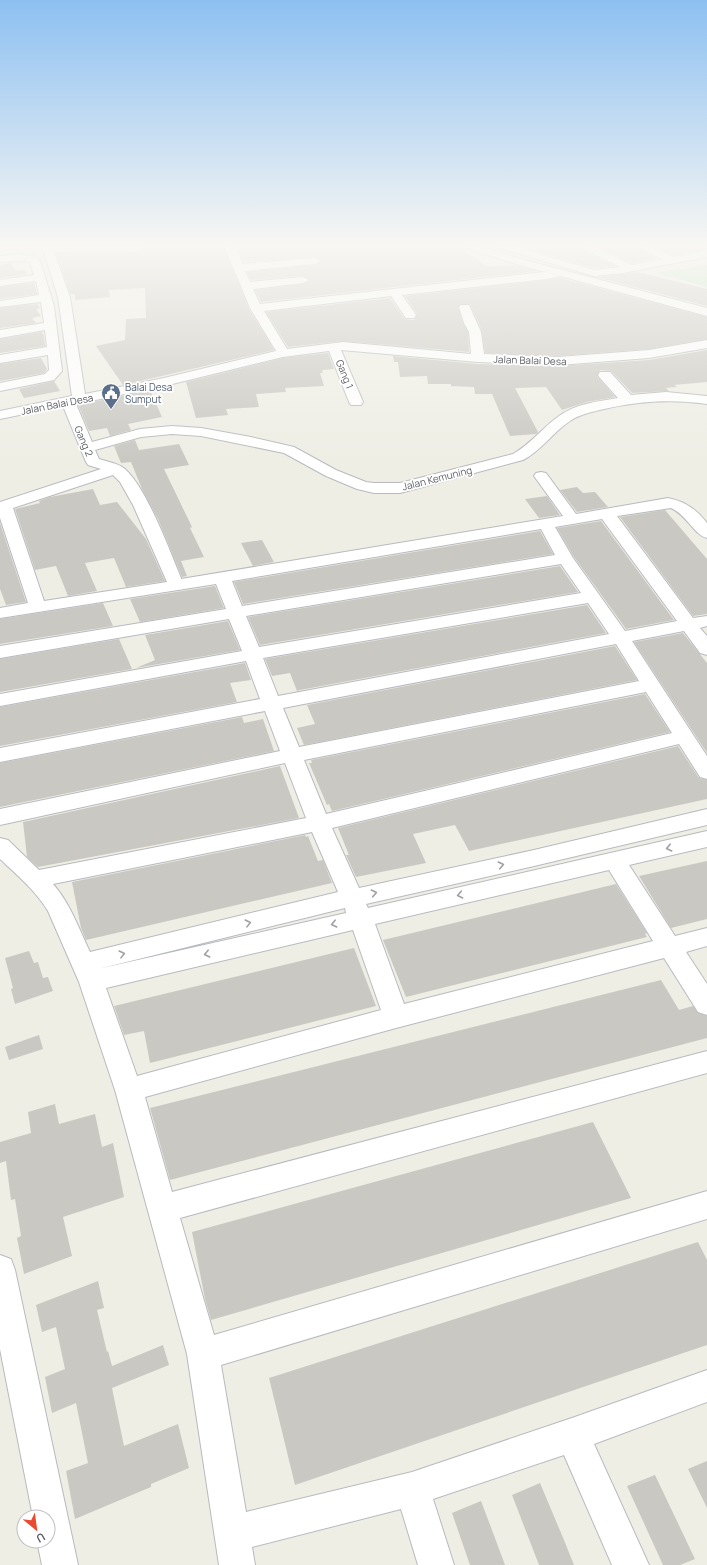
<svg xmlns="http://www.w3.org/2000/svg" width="707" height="1565" font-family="Manrope,sans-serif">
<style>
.green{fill:#c1e7c4}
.building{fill:#cac8c2}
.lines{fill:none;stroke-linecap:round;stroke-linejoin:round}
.street-casing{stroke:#b7babf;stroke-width:2}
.secondary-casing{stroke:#b8bbc1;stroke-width:2}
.street{fill:#fff;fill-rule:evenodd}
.secondary{fill:#fff;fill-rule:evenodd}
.oneway{stroke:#9ea0a3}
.labels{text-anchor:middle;stroke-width:3.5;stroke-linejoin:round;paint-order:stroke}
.far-street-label{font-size:10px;fill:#5d6066;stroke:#fff}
.far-service-label{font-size:10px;fill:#4e5e75;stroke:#fff;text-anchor:start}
</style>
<rect width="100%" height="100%" fill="#efeee5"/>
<path class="green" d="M707,265V287L656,273Z"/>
<path class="building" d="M57,243H222L249,309L274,350L123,385L96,346L125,340L126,319L146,318L145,288L109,290L110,297L75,300V294H70L56,253L139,252L145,247L139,244H57Z
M234,243H453L488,267L514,265L537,271L261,302L255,290L303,284L310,279L303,276L251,280L247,272L315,265L321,260L315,257L244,262Z
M519,243H574L575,246L615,266L594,268L518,246Z
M590,243H631L632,246L657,258L632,263Z
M647,243H704V250L674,255Z
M11,263L16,271L25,270L28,274L0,278V265Z
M638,272L707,289V306L596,277Z
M561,278L707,317V339L649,349L558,356L485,353L482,331L470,304H461L458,307L463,323L468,332L469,352L343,341L288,347L266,312L390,298L405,319L414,320L417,314L405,296L547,280Z
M34,283L37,294L0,299V287Z
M37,304L40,308L36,309L41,316L32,318L36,323L0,328V308Z
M42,332L44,336L45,346L0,353V339Z
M707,350V382L674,385L677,387L666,388L669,391L632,393L611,371L600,370L597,376L615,397L587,402L562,410L546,387L515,388L538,432L536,434L510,436L492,394H475L474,387L451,386V384H428L427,376L400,377L398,362H394L393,356L478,364L558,366L649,360Z
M328,353L334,369L322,370L323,373H320L324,386L285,388L286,392L256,394L259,407L226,409L228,415L196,418L186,382L283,358Z
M41,358L47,369L44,373L0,381V364Z
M54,381L60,391L24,398L19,389Z
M150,390L162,417L128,424L131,430L110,436L107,428L89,431L78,405Z
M135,440L139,450L179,444L189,465L164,469L192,527L190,528L204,557L181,561L187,576L182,577L158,519L142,489L131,462L121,463L114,446Z
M577,487L583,493L595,492L608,507L577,512L560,490Z
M93,489L100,505L117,502L146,539L165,581L126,587L114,558L85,563L97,591L68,596L56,566L35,570L15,509L40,503L39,501L50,497Z
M547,496L560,515L539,518L525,499Z
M665,510L707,559V614L693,616L620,517Z
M601,521L674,620L626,629L574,557L557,528Z
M0,523L26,602L6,605L0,589Z
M540,531L553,554L243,604L234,582Z
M262,540L274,562L253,566L241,543Z
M560,566L578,592L260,645L248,617Z
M215,586L224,608L140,622L130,599Z
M103,603L113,626L0,644V619Z
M587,605L606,633L300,690L297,691L290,673L272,676L265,659Z
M228,621L240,650L136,668L155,660L145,635Z
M683,633L707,663V753L634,642Z
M119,639L132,669L0,692V659Z
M615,646L637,680L304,745L297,728L315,724L307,705Z
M245,663L251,680L230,683L237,702L0,746V707Z
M645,694L670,732L332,811L329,804L327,805L309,763H312L311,760Z
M242,717L244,723L263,719L274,751L0,807V763Z
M678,746L699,778L707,780V799L469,851L455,825L413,834L426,863L356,877L346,855H349L338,828Z
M280,766L299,818L38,867L27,857L23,822Z
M305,835L306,837L308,836L318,861L323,860L332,883L86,940L81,928L72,882Z
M707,861V919L671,928L639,876Z
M616,884L647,933L645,934L647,937L406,997L383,940Z
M354,948L376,1006L150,1063L144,1031L124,1035L114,1006Z
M29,951L34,963L38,962L43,978L48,977L53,991L15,1004L11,989L13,988L5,958Z
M661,980L679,1010L693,1006L698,1013L707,1016V1038L170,1180L150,1108Z
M39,1035L43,1049L9,1060L5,1047Z
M55,1104L59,1124L95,1114L102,1147L113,1143L124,1197L63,1217L72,1256L24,1274L17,1238L21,1236L15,1199L11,1200L6,1161L0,1163V1142L31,1133L28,1112Z
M593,1122L631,1198L211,1320L205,1299L192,1232Z
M698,1242L707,1260V1345L295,1485L269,1378Z
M98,1281L104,1308L97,1310L107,1352L108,1351L112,1366L163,1345L169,1365L112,1388L124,1446L178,1424L189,1468L151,1484V1487L75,1519L66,1471L88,1463L76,1403L52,1413L45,1377L65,1369L56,1327L42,1332L36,1305Z
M707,1461V1508L688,1469Z
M655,1475L695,1559L680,1565H663L627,1486Z
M540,1483L564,1540L574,1565H539L512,1495Z
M481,1501L492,1530L505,1565H470L452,1513Z"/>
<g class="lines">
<defs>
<path id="street" d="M43,243H53V246L139,245L144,248L139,251L54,252L70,297L85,394L164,378L276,351L250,308L223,243H233L243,264L315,258L320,261L315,264L245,271L250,282L303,277L309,280L303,283L253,289L260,304L562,270L568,273L566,275L547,279L402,295L416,315L414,318H406L391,296L264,311L287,349L343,342L471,354L469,332L464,323L459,307L461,305H469L481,332L484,354L558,357L649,350L707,340V348L649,358L558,365L478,362L341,350L363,402L361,405H351L349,402L329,351L283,357L164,386L76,404L92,442L140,429L172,426L201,428L251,437L294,447L336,470L366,482L374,483H400L513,454C531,444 542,428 559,416C575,404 599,401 618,398L600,378L598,375L600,372H610L631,395L666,392L707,396V404C672,399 639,401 604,409C592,412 580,414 570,421C553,432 542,450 523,460L400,493H374L357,489L326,476L284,453L201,436L172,434L141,437L95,450L99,459C108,462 118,463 125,469C147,489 169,549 181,578V579L563,516L534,476L536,473L541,472L546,473L576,514L668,498C686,502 696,509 707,523V538C694,535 687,515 671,508L617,516L693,618L707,616V626L700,628L707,636V655L700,653L684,631L632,641L707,756V779L700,777L679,744L332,828L359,888L534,850L707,809V825L534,866L366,904L368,908L707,831V847L629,865L675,936L707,928V946L686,952L707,984V1015L698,1012L664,958L396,1028L145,1097L172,1192L707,1051V1073L180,1218L214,1335L707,1191V1219L221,1365L246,1512L412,1472L572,1418L707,1370V1402L594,1444L649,1565H612L564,1455L433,1499L454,1565H418L401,1509L252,1547L255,1565H219L187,1354L115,1090L79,982L48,911C36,891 17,875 0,859V838L8,840L39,870L306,818L285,763L0,825V809L280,751L265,711L0,762V748L260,699L246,661L0,706V694L242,651L229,619L0,658V646L226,609L216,584L0,618V608L28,603L0,518V502L101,469L88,465L86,462L63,406L0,419V411L72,396L58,297L43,249ZM113,475L120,482L133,505L167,582L44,601L13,508ZM602,519L677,621L625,631L573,558L555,527ZM541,529L555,555L242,606L232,581ZM561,564L581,593L259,647L246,616ZM588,603L609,634L278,696L263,658ZM616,644L639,681L299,747L283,708ZM646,692L672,733L326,814L304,760ZM312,832L338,892L90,952C79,929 70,903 53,884ZM609,870L653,941L404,1004L375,924ZM345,908L346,913L98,969ZM353,930L381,1010L137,1076L106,988Z
M489,243H504L594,270L620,267L576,245L575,243H587L632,265L662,259L633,245L632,243H644L674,257L707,251V257L623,273L594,276L490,245Z
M18,254L35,257L40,261L54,306L62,371L54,380L0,391V383L45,374L49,370L48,355L0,363V355L47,347L45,330L0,338V330L44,323L41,302L0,307V301L39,295L36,281L0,286V280L34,275L30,263L27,261L0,262V256Z
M0,1255L11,1259L15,1270L78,1565H42L37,1541H48V1517H33L0,1349Z"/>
<path id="secondary" d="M456,243H471L517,258L707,308V316L509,262L457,245Z"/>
</defs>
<use href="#street" class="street-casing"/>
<use href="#secondary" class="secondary-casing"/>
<use href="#street" class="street"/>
<use href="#secondary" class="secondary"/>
</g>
<defs><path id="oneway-chevron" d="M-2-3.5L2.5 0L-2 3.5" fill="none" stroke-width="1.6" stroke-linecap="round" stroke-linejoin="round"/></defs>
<g class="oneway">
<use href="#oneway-chevron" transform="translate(669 848) rotate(167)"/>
<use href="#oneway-chevron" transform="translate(501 865) rotate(-12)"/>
<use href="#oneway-chevron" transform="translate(374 893) rotate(-12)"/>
<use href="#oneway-chevron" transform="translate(460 895) rotate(168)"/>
<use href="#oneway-chevron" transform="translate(248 923) rotate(-14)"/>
<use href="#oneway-chevron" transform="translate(334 924) rotate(167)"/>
<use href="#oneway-chevron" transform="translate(122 954) rotate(-14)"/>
<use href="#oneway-chevron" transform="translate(207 954) rotate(167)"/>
</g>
<linearGradient id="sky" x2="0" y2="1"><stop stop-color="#8dc0f1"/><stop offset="0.53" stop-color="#f8f7f3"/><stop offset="1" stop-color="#f8f7f3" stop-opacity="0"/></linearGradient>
<rect width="707" height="462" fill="url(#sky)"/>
<defs>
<symbol id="civic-pin" viewBox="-11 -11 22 30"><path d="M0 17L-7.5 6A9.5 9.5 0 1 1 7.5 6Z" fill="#5c6f8a" stroke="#fff"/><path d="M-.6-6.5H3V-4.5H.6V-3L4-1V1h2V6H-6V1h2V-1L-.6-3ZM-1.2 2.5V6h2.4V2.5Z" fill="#fff"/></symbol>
</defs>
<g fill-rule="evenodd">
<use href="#civic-pin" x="100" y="382" width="22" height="30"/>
</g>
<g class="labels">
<g class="far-street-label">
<text transform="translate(530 360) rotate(2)" y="4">Jalan Balai Desa</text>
<text transform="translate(345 374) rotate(68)" y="4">Gang 1</text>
<text transform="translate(57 404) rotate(-11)" y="4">Jalan Balai Desa</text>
<text transform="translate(84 441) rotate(67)" y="4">Gang 2</text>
<text transform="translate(437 478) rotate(-14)" y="4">Jalan Kemuning</text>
</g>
<g class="far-service-label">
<text x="125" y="391">Balai Desa<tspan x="125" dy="12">Sumput</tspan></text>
</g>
</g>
<g transform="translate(36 1529) rotate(151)"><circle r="19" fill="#ffffff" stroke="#bebfc2"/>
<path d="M0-3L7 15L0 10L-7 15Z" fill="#ea4b30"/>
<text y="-6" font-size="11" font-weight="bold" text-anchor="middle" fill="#5d6066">U</text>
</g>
</svg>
